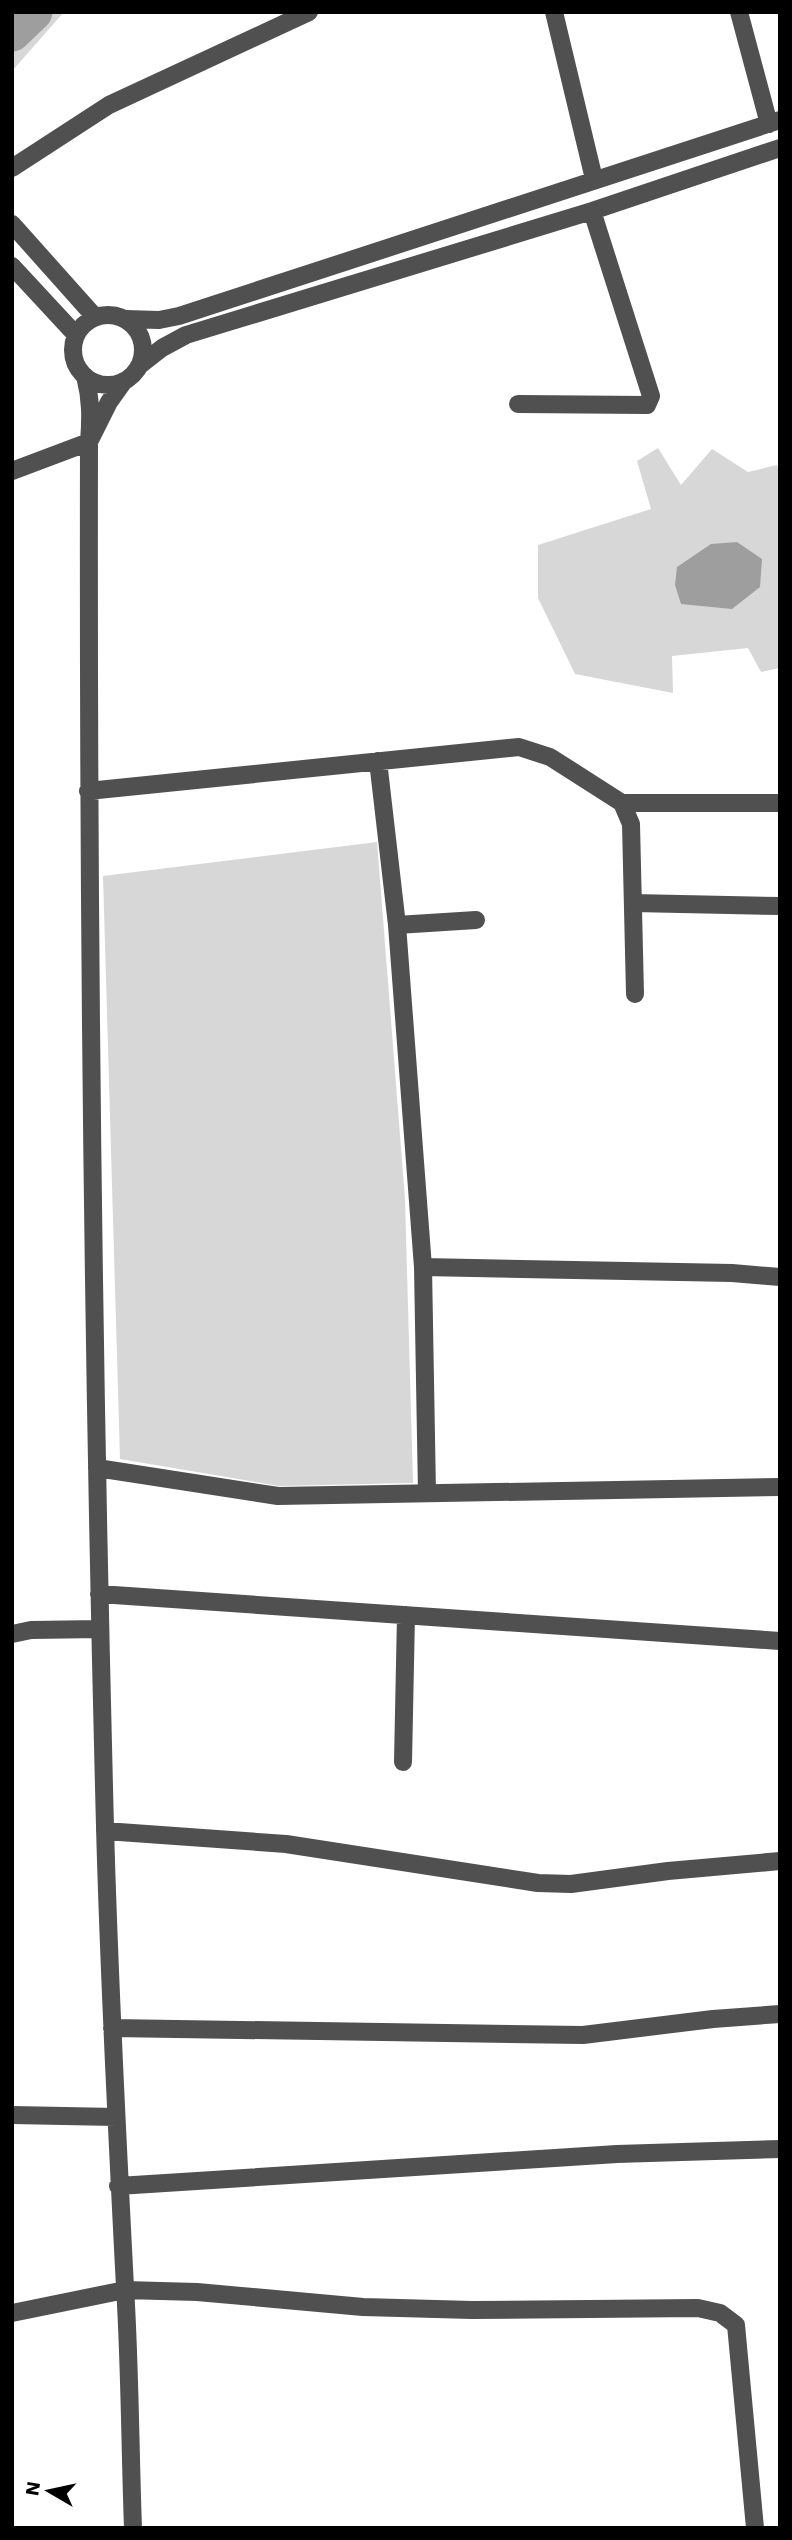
<svg xmlns="http://www.w3.org/2000/svg" width="792" height="2540" font-family="'Work Sans',sans-serif">
<style>
.green{fill:#d7d7d7}
.water{fill:#9e9e9e}
.lines{fill:none;stroke-linecap:round;stroke-linejoin:round}
.river{stroke:#9e9e9e;stroke-width:37}
.minor{stroke:#505050;stroke-width:18}
</style>
<rect width="100%" height="100%" fill="#fff"/>
<path class="green" d="M12,12H64L12,71Z
M658,448L681,485L712,449L748,472L777,465L780,474V668L761,672L748,648L672,656L673,693L575,674L538,598V545L651,509L637,461Z
M377,842L405,1199L413,1483L279,1486L120,1459L103,876Z"/>
<path class="water" d="M737,542L762,559L760,587L732,609L681,604L675,585L677,567L711,544Z"/>
<g class="lines">
<path class="river" d="M12,33L34,12"/>
<path class="minor" d="M554,12L594,179
M739,12L769,124
M12,168L109,105L309,12
M12,224L95,317
M12,266L76,335
M73 350a35 35 0 1 1 70 0a35 35 0 1 1-70 0Z
M126,319L159,320L179,316L780,120
M139,366L162,348L186,335L592,211L780,148
M85,376C91,399 91,418 89,442C88,904 93,1365 105,1826C109,1980 117,2133 125,2287C130,2367 130,2447 133,2528
M518,404L647,405L651,396L592,211
M12,471L89,442L109,402L124,381
M378,761L397,925L423,1267L427,1493
M88,791L519,747L550,757L622,803H780
M622,803L631,824L635,994
M633,903L780,906
M397,925L476,920
M423,1267L732,1273L780,1277
M97,1468L278,1496L780,1487
M99,1594L780,1641
M12,1634L31,1630L100,1629
M403,1762L406,1615
M105,1831L286,1844L538,1883L571,1884L668,1871L780,1861
M112,2028L583,2035L713,2019L780,2014
M12,2115L116,2117
M118,2186L617,2154L780,2149
M12,2313L125,2290L197,2292L363,2307L472,2310L698,2308L720,2313L736,2325L755,2528"/>
</g>
<rect width="792" height="2540" fill="none" stroke="#000000" stroke-width="28"/>
<g transform="translate(49 2491) rotate(279)" stroke="#ffffff" stroke-width="5" paint-order="stroke">
<path d="M0-5L12 26L0 18L-12 26Z" fill="#000000"/>
<text y="-10" font-size="19" font-weight="bold" text-anchor="middle" fill="#000000">N</text>
</g>
</svg>
